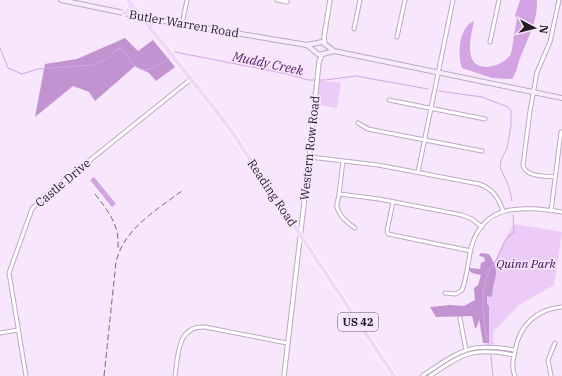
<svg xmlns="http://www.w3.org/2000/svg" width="562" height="376" font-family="'IBM Plex Serif',serif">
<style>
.green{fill:#edcbf8}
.forest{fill:#c293d1}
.water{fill:#d4a3e3}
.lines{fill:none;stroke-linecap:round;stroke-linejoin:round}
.stream{stroke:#d4a3e3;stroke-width:1}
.minor-casing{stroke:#bca9c2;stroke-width:5}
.tertiary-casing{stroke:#bca9c2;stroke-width:5.5}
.secondary-casing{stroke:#bca9c2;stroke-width:6}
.primary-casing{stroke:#fff;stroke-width:6}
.minor{stroke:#fff;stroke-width:3}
.tertiary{stroke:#fff;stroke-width:3.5}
.secondary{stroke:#f8ebfc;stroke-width:4}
.primary{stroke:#f1d7fa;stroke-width:4.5}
.rail{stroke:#776c7a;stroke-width:1;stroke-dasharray:6 3;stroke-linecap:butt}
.labels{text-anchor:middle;stroke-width:3.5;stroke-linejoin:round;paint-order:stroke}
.shield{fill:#f7e6fc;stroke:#615764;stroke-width:1}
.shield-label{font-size:11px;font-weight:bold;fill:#211a23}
.street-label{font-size:12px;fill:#211a23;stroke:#f7e6fc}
.park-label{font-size:12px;font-style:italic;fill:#430453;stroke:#f7e6fc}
.water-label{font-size:13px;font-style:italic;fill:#561b66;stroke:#f7e6fc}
</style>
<rect width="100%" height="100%" fill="#f7e6fc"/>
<path class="green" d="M317,80L341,83L337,108L316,104Z
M514,224L562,232L554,285L519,305L495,330L493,334L494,346L486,345C485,336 481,324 481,314C482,287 499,247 514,224Z"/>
<path class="forest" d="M125,38L138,51L153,40L175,67L156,81L149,73L135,66L95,101L89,92L73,86L35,117L45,64L77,59Z
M481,253L489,254C502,275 493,276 492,297L487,296V304L489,306V343H483L479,319L477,327L475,328L472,316L436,317L430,307L450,305L464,306L475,300L474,288L478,285L481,275L472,273L468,269L471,268L480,269L481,263L485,261L484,257L479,256Z"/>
<path class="water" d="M520,0H537C538,23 526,41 519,61C517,68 516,73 512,79L492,78L462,68C457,54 459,27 474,21C472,32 468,45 471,56C476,75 504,66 511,54L517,18L515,16Z
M94,177L116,204L112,207L90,180Z"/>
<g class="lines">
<path class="stream" d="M0,48L8,68L22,74L38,69L91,65L105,60L119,48C127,52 128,59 134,65C145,76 160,65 169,58
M175,52L287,74L308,80H325L356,76L428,89
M439,91L482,97L508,107L511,111V125L507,148L501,160L500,167L509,187L512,201
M487,342C484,320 479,295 488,274C490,267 496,262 499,255C504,245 503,238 514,233L513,215
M491,356L493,376"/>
<defs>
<path id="minor" d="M277,0L287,2V0
M182,24L187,0
M354,29L360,0
M397,37L405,0
M490,42L499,0
M389,100L485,119
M358,123L368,129L482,151
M310,157L378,165L479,184C492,188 499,198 503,211
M343,161L339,194L379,199L462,215L472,219L482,227
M418,172L453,0
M555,177C545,176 525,177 523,165L530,111L537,72L550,42L559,0
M339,194C339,198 336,203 337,207C339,215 348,224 355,228
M393,202L387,231L388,234L471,251
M551,211L561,132
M445,293L456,294L462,290C467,277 468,262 471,248C484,201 524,207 562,212
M460,318L466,350
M0,333L18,330
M26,376L9,273L32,209L39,201L191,79
M175,376C178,356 177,325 205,327L287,343
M422,376C460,351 468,342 515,350
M430,376C464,353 472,347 514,355
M515,376C511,368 513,360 515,351C519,326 536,309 562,307
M551,376L548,360L555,343"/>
<path id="tertiary" d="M325,44L324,37L330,0
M284,376L307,178L319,62L322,55"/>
<path id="secondary" d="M61,0L158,20L307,45L319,55L334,51
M307,45L322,42L334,51L562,98"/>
<path id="primary" d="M128,0L228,126L394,376
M124,13L128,11L131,5
M150,27L154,19"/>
</defs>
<use href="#minor" class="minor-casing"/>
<use href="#tertiary" class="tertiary-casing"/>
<use href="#secondary" class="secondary-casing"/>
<use href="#primary" class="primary-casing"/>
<use href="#minor" class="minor"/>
<use href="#tertiary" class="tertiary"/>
<use href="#secondary" class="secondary"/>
<use href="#primary" class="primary"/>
<path class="rail" d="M95,194C108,211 120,225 118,248
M104,376L116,262C124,228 157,210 183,190"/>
</g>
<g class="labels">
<rect class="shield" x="338" y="313" width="40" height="18" rx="3"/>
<g class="shield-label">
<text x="358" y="326">US 42</text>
</g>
<g class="street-label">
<text transform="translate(184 24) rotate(10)" y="4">Butler Warren Road</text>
<text transform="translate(310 148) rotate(-84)" y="4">Western Row Road</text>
<text transform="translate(63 183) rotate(-40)" y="4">Castle Drive</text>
<text transform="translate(272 193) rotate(56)" y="4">Reading Road</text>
</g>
<g class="park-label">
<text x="526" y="268">Quinn Park</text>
</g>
<g class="water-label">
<text transform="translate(268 63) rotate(12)" y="5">Muddy Creek</text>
</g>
</g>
<g transform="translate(534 28) rotate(97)" stroke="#f7e6fc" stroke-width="3" paint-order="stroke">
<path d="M0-3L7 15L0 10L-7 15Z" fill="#211a23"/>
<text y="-6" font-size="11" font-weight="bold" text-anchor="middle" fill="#211a23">N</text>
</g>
</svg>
